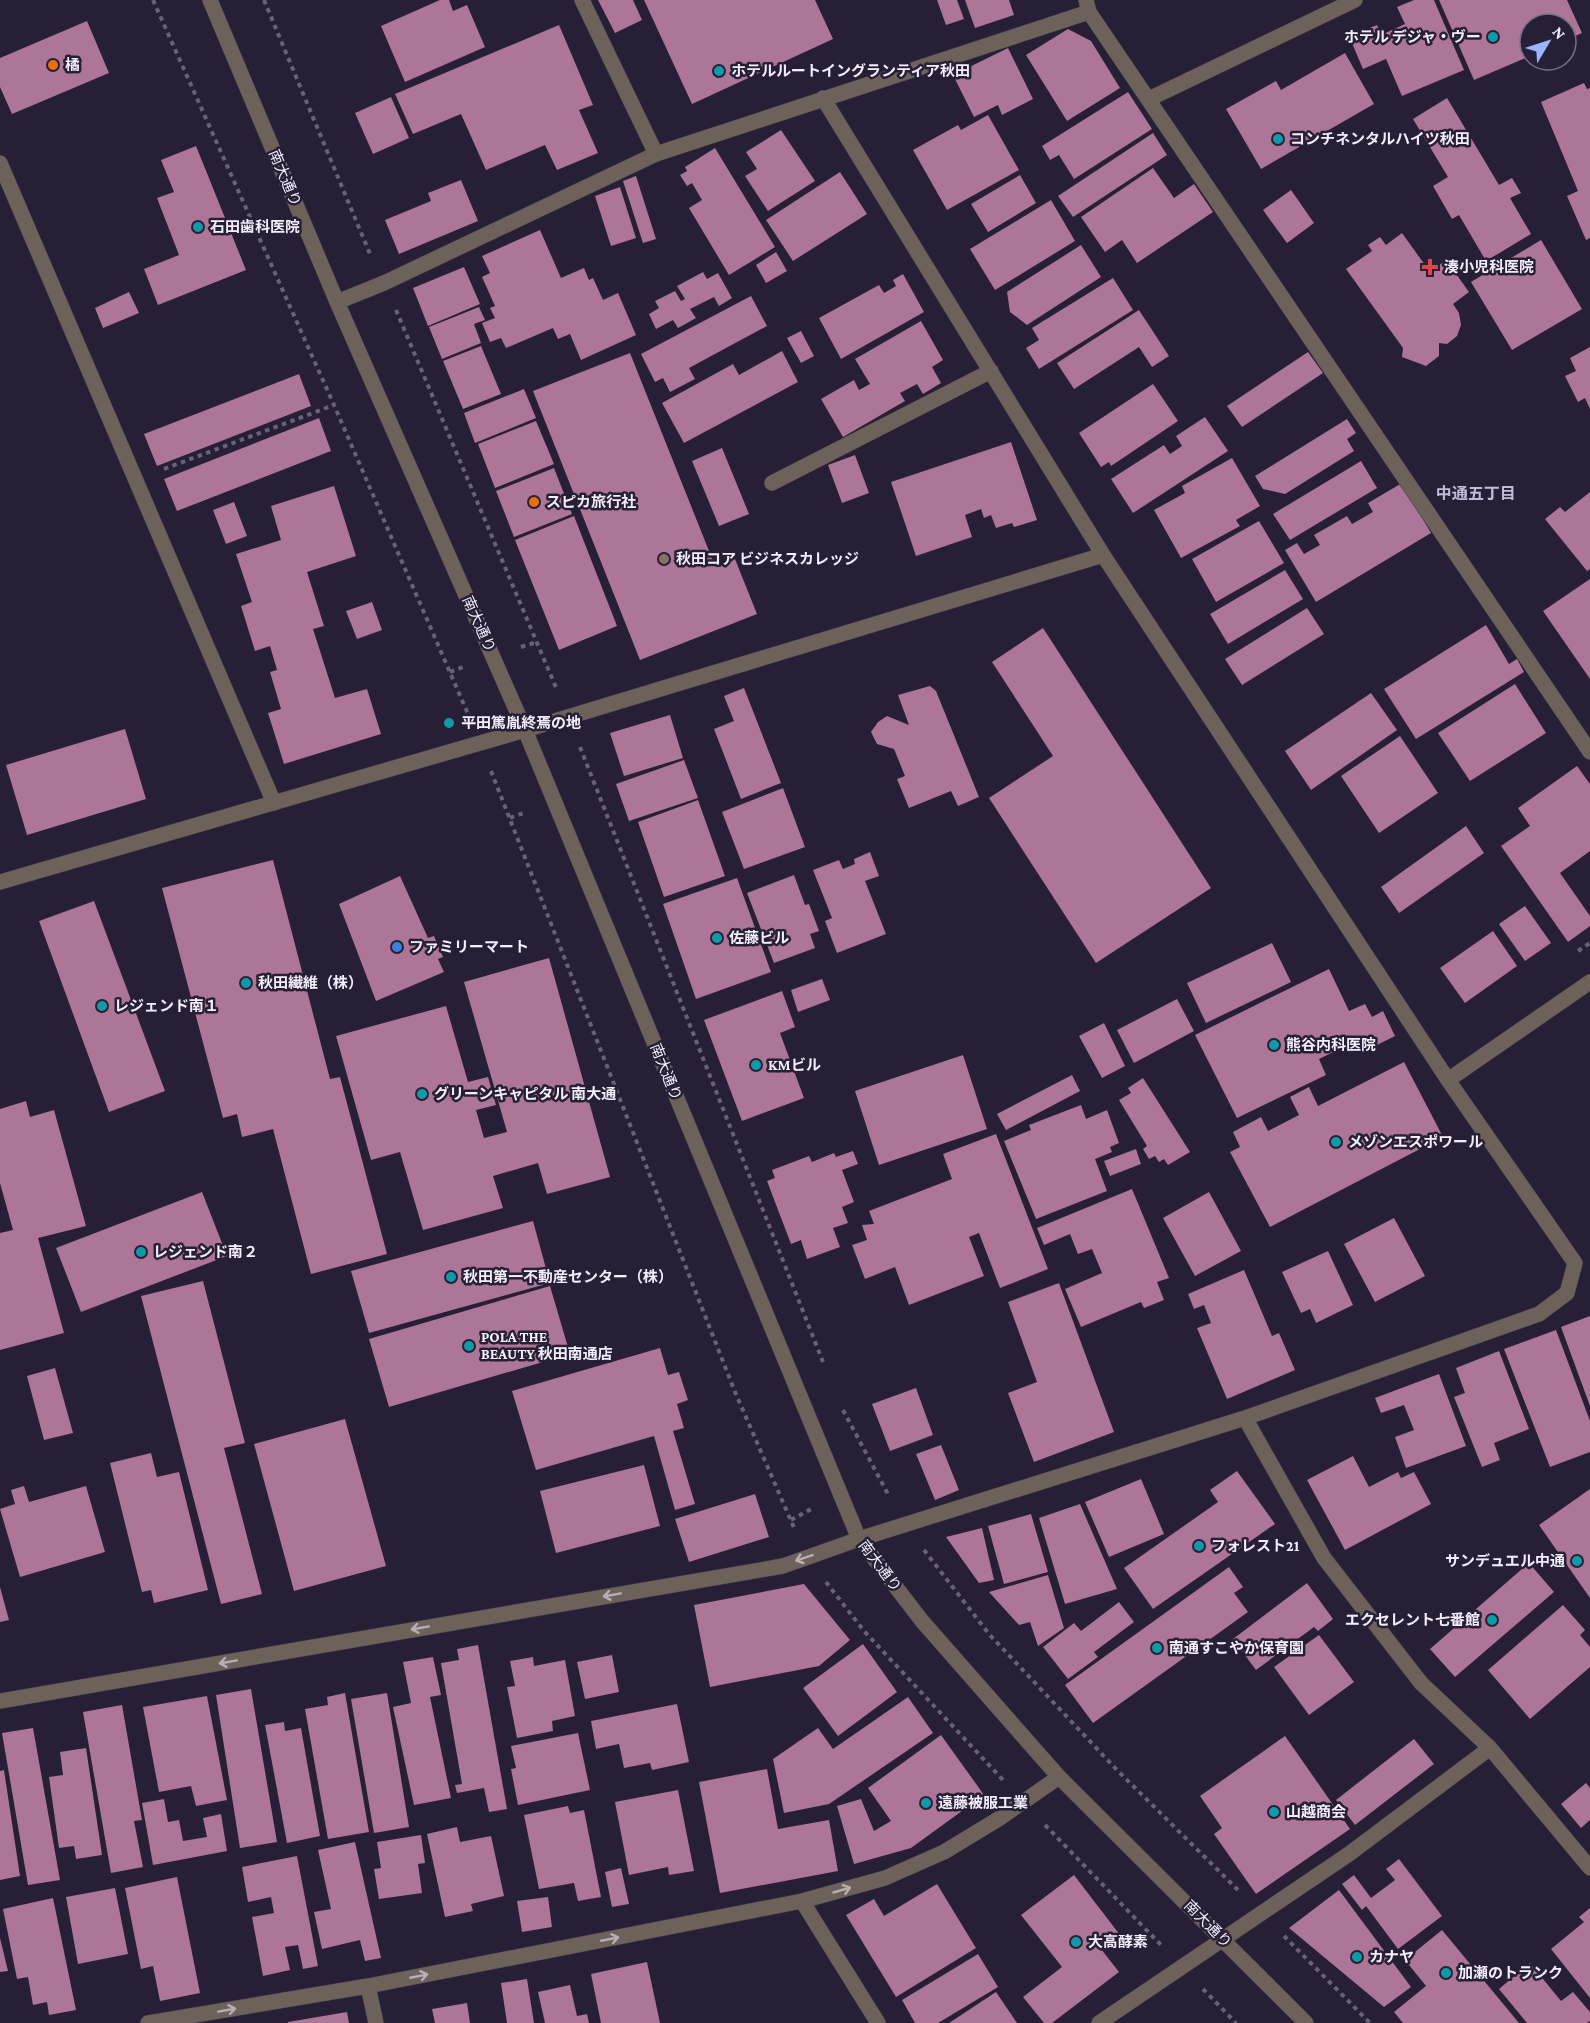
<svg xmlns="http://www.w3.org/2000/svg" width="1590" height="2023" font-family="'Crimson Pro','Noto Sans JP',serif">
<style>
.building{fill:#ad7597}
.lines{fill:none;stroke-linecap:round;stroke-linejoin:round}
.minor-casing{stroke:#433c51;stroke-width:16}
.tertiary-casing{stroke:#433c51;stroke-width:16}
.path{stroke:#696276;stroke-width:4;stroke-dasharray:4.5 4.5;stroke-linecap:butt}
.minor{stroke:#6d625a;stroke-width:15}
.tertiary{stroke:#6d625a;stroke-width:15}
.oneway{stroke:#b6afb4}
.culture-dot{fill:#0f9aa8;stroke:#271f35;stroke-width:2}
.food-dot{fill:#e8710a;stroke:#271f35;stroke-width:2}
.health-dot{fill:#e0444e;stroke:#271f35;stroke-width:2}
.education-dot{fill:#8d6e63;stroke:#271f35;stroke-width:2}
.shop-dot{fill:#3f7fe0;stroke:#271f35;stroke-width:2}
.labels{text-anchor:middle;stroke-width:5;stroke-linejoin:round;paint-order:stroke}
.poi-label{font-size:15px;font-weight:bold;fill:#f2eefd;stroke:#271f35;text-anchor:start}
.street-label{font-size:15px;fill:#f2eefd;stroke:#271f35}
.neighbourhood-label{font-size:16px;font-weight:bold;fill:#c4bad7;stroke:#271f35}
</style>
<rect width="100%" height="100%" fill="#271f35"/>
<path class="building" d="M440,0H449L453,11L467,5L485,47L405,82L381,26Z
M598,0H633L642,20L615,33Z
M644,0H815L833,39L692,104Z
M937,0H957L964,19L946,25Z
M965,0H1009L1014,15L975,28Z
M1414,0H1434L1464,70L1402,96L1386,59L1363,69L1349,36L1377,25L1381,35L1405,24L1397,7Z
M1439,0H1567L1582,33L1566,40V24H1530V56L1474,80Z
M87,21L109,73L12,114L0,87V58Z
M559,25L593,105L579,110L598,153L557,170L545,145L486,170L461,114L413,134L395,94Z
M1068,29L1091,41L1120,88L1067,121L1026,55Z
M1008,48L1033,99L1002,115L998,105L974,117L953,75Z
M1345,53L1374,104L1261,169L1226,109L1276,81L1281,90Z
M1584,83L1587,89L1590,88V238L1586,240L1567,196L1578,191L1541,102Z
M1128,92L1152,129L1074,179L1059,155L1050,160L1042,146Z
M391,97L409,138L373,154L355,113Z
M1447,98L1499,185L1512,178L1521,193L1510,198L1531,234L1486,261L1459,215L1452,219L1433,186L1448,177L1413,119Z
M988,115L1019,170L947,210L913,150L958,125L961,130Z
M781,130L815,181L768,211L745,176L757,169L746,152Z
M1153,133L1167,155L1073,217L1058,196Z
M196,146L246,270L158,305L144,269L179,255L157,198L174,192L161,160Z
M715,148L775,247L729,275L689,208L702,200L692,183L687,186L680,175L687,171L685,167Z
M1153,168L1174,198L1194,184L1213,212L1137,263L1122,240L1105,252L1081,217Z
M840,172L867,214L793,261L766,220Z
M1020,175L1036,203L988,232L971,204Z
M636,176L656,239L643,243L623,181Z
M461,180L478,221L399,254L385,220L431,201L428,193Z
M620,187L636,238L611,246L595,196Z
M1291,190L1314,223L1287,243L1263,210Z
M1051,200L1075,241L995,290L970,249Z
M540,230L561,278L584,268L589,280L593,278L603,300L618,293L636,335L581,360L570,334L558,339L553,328L506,348L501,338L490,342L482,323L495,318L490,308L495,306L482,277L490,273L482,256Z
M1402,233L1430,272L1446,260L1469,292L1453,304L1459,313L1461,325L1457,336L1447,344L1439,343V356L1426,366L1402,357L1403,348L1346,269L1372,251L1368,245L1380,237L1386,245Z
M1541,240L1582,309L1512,350L1471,282Z
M1081,245L1101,277L1027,325L1010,312L1007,292Z
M776,252L787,271L766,283L756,265Z
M464,267L480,304L428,326L413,288Z
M703,272L707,279L718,273L732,298L719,306L714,297L690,309L696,318L678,328L673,320L656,329L649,314L659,308L655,301L675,291L681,301L685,299L677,286Z
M903,274L924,312L841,359L819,318L879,285L884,293L896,286L893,280Z
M1113,278L1133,310L1039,369L1026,348L1039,340L1032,328Z
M129,292L139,313L103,328L95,308Z
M751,296L767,326L689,368L695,379L670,392L663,378L655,382L641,354Z
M479,307L485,320L474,324L481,343L442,359L429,327Z
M1139,310L1169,356L1152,367L1139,347L1074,389L1057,363Z
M921,321L943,360L932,367L941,383L923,394L917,384L900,393L905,401L843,437L821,399L854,380L859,390L870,384L855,359Z
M801,331L814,356L801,363L787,338Z
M481,346L501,394L463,409L443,361Z
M1590,347V409L1585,398L1578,402L1565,376L1576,371L1570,358Z
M782,351L798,382L684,443L662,403L733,364L739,375Z
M1308,352L1323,373L1242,427L1227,406Z
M630,353L715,566L735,559L757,614L640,660L533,391Z
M299,374L311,406L157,466L144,434Z
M1153,384L1178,421L1111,466L1109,462L1101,467L1079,433Z
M524,389L536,418L475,443L464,413Z
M1205,417L1228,451L1133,513L1111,479L1164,445L1170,454L1182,446L1176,436Z
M319,418L331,451L177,511L164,479Z
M1347,419L1356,433L1347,439L1354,451L1285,494L1263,489L1255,476Z
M536,421L554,464L495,488L478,444Z
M1011,442L1037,520L1014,527L1012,523L996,528L991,515L984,518L981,509L965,515L972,537L916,556L891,482Z
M722,448L749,514L719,526L692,461Z
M855,455L869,493L842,503L828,465Z
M1232,458L1260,506L1236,520L1240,526L1181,558L1154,510L1185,493L1182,486Z
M1361,461L1377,488L1290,540L1273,514Z
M554,468L572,514L514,537L496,491Z
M1402,483L1431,533L1316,602L1285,550L1297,543L1304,554L1320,545L1314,535L1347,516L1352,524L1373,512L1368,503Z
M334,486L356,556L307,572L324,626L313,629L335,698L367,689L381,734L284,764L268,713L281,709L270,672L277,670L270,646L255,651L241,606L252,602L236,554L281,540L271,506Z
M1590,492V569L1587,571L1545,519L1560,507L1565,512Z
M234,502L247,536L226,544L213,510Z
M574,516L617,626L559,650L515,540Z
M1259,521L1284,563L1216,602L1192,559Z
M1285,570L1303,599L1228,644L1210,614Z
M1590,579V679L1543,611Z
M372,602L382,630L357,639L346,611Z
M1307,608L1324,634L1242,685L1225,659Z
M1486,625L1509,664L1517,659L1524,672L1416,739L1384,689Z
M1043,628L1211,888L1096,963L989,798L1053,756L992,662Z
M1515,684L1546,733L1470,781L1438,733Z
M930,686L936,691L979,797L958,806L951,791L909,808L897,779L905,776L894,749L877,744L871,732L878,722L887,716L909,725L898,695Z
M744,688L781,783L741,799L714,729L734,721L724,696Z
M1371,693L1397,730L1311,790L1285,751Z
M670,715L683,758L624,776L610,733Z
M125,729L146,799L27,835L6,765Z
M1400,736L1438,793L1379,833L1341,776Z
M684,760L698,798L629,821L616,784Z
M1577,766L1590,784V851L1560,873L1590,916V926L1568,942L1501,846L1530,826L1518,808Z
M783,788L805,847L744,869L722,812Z
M698,800L725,876L664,897L638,822Z
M1466,826L1484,853L1399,913L1381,887Z
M870,852L879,876L865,881L886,934L837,953L825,921L832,918L813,870L839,860L843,869L855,864L854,859Z
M273,860L330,1079L340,1077L387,1254L311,1274L273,1129L242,1137L237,1114L223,1118L162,888Z
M794,875L805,905L809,904L819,931L810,934L815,948L774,963L747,893Z
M400,876L428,938L434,936L443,957L438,959L444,972L376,1001L339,904Z
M737,878L771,972L696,999L663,904Z
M94,901L165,1091L109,1112L39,921Z
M1525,906L1551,943L1525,961L1499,924Z
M1493,931L1517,966L1465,1003L1440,968Z
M1272,943L1291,982L1206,1023L1187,983Z
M549,958L610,1177L547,1194L538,1163L493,1176L503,1208L423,1230L400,1152L371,1160L336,1036L446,1006L468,1082L488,1077L496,1105L476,1110L484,1138L507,1132L464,982Z
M1329,969L1349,1011L1365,1004L1372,1017L1383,1011L1395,1036L1365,1051L1360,1039L1319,1059L1326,1075L1237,1118L1195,1035Z
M822,979L830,1000L798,1012L791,990Z
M782,991L795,1027L780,1033L804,1098L742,1121L704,1020Z
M1177,999L1194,1031L1134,1063L1117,1030Z
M1104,1023L1125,1066L1102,1078L1079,1036Z
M963,1055L987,1129L879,1165L855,1091Z
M1404,1062L1443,1137L1270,1227L1230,1152L1240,1147L1233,1132L1261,1117L1268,1131L1299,1115L1290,1097L1309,1087L1318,1106Z
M1072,1075L1080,1091L1006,1130L997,1114Z
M1143,1078L1190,1152L1168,1165L1164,1159L1159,1162L1155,1156L1149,1159L1143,1149L1147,1146L1119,1100L1131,1093L1128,1088Z
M26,1101L30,1117L54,1110L86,1226L38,1238L64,1333L0,1350V1233L13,1230L0,1183V1109Z
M1081,1105L1086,1119L1107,1110L1119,1143L1110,1147L1112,1152L1095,1159L1107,1191L1036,1219L1004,1141L1031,1130L1029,1125Z
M996,1134L1048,1269L1000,1288L979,1233L969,1237L984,1276L909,1305L895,1267L865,1279L852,1245L867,1240L862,1225L874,1224L869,1211L952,1179L943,1154Z
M1136,1149L1141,1164L1110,1176L1104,1161Z
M853,1151L858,1164L842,1170L854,1202L842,1207L848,1223L833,1228L840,1247L807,1259L801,1240L791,1244L767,1181L775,1178L772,1170L809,1156L812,1162L834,1153L836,1157Z
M1132,1189L1169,1278L1157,1282L1164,1300L1144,1308L1141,1302L1081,1327L1065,1289L1102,1273L1092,1249L1078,1254L1070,1234L1044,1245L1037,1228Z
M202,1192L227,1256L81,1312L56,1248Z
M1209,1192L1241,1251L1195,1276L1163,1218Z
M1394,1218L1425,1276L1375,1302L1344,1244Z
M533,1221L550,1283L369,1333L351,1271Z
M1328,1251L1353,1305L1316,1323L1310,1309L1301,1313L1282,1272Z
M1244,1270L1272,1336L1279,1333L1295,1370L1227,1399L1197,1328L1211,1323L1204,1305L1194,1309L1188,1294Z
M203,1281L245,1443L224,1448L262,1594L221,1604L141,1296Z
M1059,1283L1114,1432L1034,1462L1008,1393L1037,1382L1008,1302Z
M550,1286L570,1354L389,1407L369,1339Z
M1590,1316V1406L1561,1327Z
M1556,1330L1590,1421V1452L1550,1467L1504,1349Z
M660,1348L668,1375L679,1372L688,1400L677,1404L684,1428L673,1431L695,1504L675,1510L654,1436L536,1470L512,1391Z
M1499,1351L1529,1429L1494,1443L1500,1460L1482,1467L1454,1397L1465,1393L1456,1368Z
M55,1368L73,1433L44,1440L27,1376Z
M1439,1374L1466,1446L1406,1468L1395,1437L1414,1430L1404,1405L1381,1413L1375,1398Z
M916,1388L933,1435L890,1451L872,1404Z
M345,1419L386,1566L294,1591L254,1444Z
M941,1445L959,1490L935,1500L916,1454Z
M151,1453L157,1477L179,1472L208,1590L154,1603L151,1590L142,1592L110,1463Z
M1353,1456L1369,1487L1398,1472L1401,1478L1414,1472L1431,1504L1345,1550L1307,1480Z
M644,1465L660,1526L556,1553L540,1491Z
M1237,1471L1275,1524L1153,1609L1124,1568L1218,1502L1210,1490Z
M1141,1479L1164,1534L1109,1557L1085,1502Z
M24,1486L29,1502L86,1486L105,1552L20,1577L0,1509L15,1504L11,1490Z
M1590,1489V1598L1539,1525Z
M755,1494L769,1537L689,1562L675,1519Z
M1080,1504L1117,1589L1065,1604L1039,1518Z
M1031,1514L1048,1572L1004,1584L988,1526Z
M982,1528L994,1580L979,1583L946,1537Z
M1529,1563L1554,1592L1455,1677L1430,1649Z
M1229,1567L1243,1587L1234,1593L1248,1612L1093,1723L1065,1685Z
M1048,1575L1064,1628L1038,1646L1030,1622L1019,1625L989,1592Z
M1307,1583L1333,1619L1318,1631L1314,1627L1256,1670L1233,1639Z
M804,1584L850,1640L819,1666L710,1687L694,1605Z
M0,1587L9,1620L0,1622Z
M1119,1602L1134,1622L1094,1652L1098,1657L1068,1679L1043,1647L1074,1623L1081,1631Z
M1563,1605L1585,1630L1580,1635L1590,1647V1667L1530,1719L1488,1670Z
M1319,1635L1354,1682L1309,1715L1274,1667Z
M863,1644L897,1692L838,1736L803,1688Z
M478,1645L507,1809L489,1812L484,1788L457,1793L455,1785L462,1784L441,1663L459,1660L457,1649Z
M612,1655L619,1692L585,1699L577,1662Z
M433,1657L441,1695L430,1697L451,1798L414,1805L393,1707L411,1703L403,1662Z
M533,1657L534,1666L565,1660L575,1716L552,1721L553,1731L517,1738L507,1687L515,1686L510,1661Z
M251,1689L277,1842L240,1848L216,1695Z
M345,1693L369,1832L328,1839L305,1709L328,1705L327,1697Z
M387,1693L409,1827L374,1833L351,1699Z
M207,1696L227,1800L196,1806L191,1786L159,1792L143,1707Z
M908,1697L933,1733L829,1804L784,1813L773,1759L818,1728L833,1749Z
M677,1704L689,1762L652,1770L650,1763L624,1768L619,1744L596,1749L591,1721Z
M122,1705L142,1820L134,1821L143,1867L111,1873L83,1712Z
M284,1722L285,1731L301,1728L320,1836L287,1843L265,1725Z
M33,1728L60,1880L28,1885L2,1733Z
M578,1733L590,1790L518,1805L511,1769L516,1768L511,1746Z
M941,1735L984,1795L911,1848L854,1864L837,1806L861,1799L874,1831L891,1821L868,1788Z
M1285,1736L1350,1829L1256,1894L1214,1834L1222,1828L1200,1796Z
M1414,1739L1434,1764L1355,1825L1336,1800Z
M86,1748L102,1855L76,1859L74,1846L59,1848L49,1777L63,1775L60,1752Z
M767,1769L778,1829L829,1820L838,1871L720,1893L699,1782Z
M4,1770L20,1876L0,1880V1771Z
M1586,1783L1590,1788V1820L1581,1828L1561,1804Z
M678,1790L694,1871L669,1875L668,1867L629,1875L615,1802Z
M164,1799L168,1822L179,1820L183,1841L207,1837L203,1818L221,1814L227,1851L153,1865L142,1803Z
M568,1806L570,1813L584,1810L601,1897L578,1901L574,1883L539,1889L524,1815Z
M457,1827L460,1842L491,1836L504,1896L471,1904L473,1911L445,1917L427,1834Z
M421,1835L425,1863L418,1864L422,1893L379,1899L374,1869L381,1868L377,1842Z
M355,1842L381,1958L365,1961L360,1940L322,1949L314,1912L331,1909L318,1850Z
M297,1856L318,1966L303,1969L298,1945L285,1947L290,1970L263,1976L252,1917L274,1913L271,1897L248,1902L242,1867Z
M1399,1859L1442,1916L1398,1949L1366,1906L1362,1910L1342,1884L1354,1875L1371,1898L1395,1880L1386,1869Z
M621,1868L629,1904L612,1907L605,1872Z
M1074,1875L1120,1935L1101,1949L1119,1972L1052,2023H1044L1023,1997L1062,1967L1021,1915Z
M177,1877L200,1993L160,2001L153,1966L141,1969L125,1888Z
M937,1884L976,1948L896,1997L846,1915L874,1899L884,1916Z
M115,1888L128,1954L78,1964L66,1897Z
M1339,1890L1411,1987L1384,2007L1289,1928Z
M548,1897L552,1927L522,1932L517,1901Z
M53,1898L76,2010L49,2015L47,2002L33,2005L28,1977L17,1979L3,1909Z
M1590,1908V1998L1551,1949L1584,1922L1579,1917Z
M1442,1930L1519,2023H1403L1394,2012L1426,1986L1405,1960Z
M0,1938L8,1971L0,1972Z
M978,1954L998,1987L938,2023H915L902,2000Z
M647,1962L660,2023H601L591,1974Z
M1530,1963L1561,2001L1573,1992L1590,2012V2021L1587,2023H1527L1499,1989Z
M527,1979L534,2023H507L501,1983Z
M570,1985L577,2016L587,2014L589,2023H545L538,1992Z
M996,1992L1017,2023H949Z
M467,2003L470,2023H435L432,2009Z
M347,2012L349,2023H288V2022Z"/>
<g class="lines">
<defs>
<path id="minor" d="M582,0L656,154
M1086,0L1089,12L1590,752
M1149,99L1355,0
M0,163L274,803
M337,302L384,283L656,154L1089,12
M772,483L991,371
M525,730L1103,555
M1448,1080L1590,982
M1245,1418L1324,1558L1421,1683L1490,1748L1590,1868
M0,1701L783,1566L859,1539L1245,1418L1539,1314L1567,1293L1575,1263L1448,1080L1103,555L823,98
M802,1901L878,2023
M368,1986L376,2023
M148,2023L368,1986L802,1901L885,1878L944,1852L1000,1818L1059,1777
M1099,2023L1349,1854L1490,1748"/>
<path id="tertiary" d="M210,0L337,302L525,730L859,1539L922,1621L1059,1777L1306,2023
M0,882L525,730"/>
</defs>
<use href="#minor" class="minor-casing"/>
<use href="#tertiary" class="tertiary-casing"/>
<path class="path" d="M153,0L334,405L468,714
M264,0L370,254
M396,310L557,690
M164,469L334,405
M521,647L537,642
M450,672L463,667
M580,747L823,1362
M491,771L735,1392L795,1530
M510,818L526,812
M1578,951L1590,943
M843,1410L889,1496
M791,1520L813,1508
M924,1550L989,1634L1116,1769L1238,1890
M826,1582L864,1631L1003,1780
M1045,1825L1161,1945
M1284,1936L1370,2023
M1203,1989L1236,2023"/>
<use href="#minor" class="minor"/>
<use href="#tertiary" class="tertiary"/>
</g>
<defs><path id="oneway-shaft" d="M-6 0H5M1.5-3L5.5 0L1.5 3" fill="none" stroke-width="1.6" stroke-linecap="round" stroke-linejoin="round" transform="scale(1.5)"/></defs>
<g class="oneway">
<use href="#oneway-shaft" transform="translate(804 1558) rotate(161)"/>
<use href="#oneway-shaft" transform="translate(612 1595) rotate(170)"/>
<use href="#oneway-shaft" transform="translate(420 1628) rotate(170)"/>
<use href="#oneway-shaft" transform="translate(228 1662) rotate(170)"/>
<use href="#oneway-shaft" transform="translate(842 1890) rotate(-16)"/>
<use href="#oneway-shaft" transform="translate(610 1939) rotate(-11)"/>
<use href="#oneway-shaft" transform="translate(419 1976) rotate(-11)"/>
<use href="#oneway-shaft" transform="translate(227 2010) rotate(-10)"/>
</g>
<g class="culture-dot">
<circle cx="1493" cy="37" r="6"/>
<circle cx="719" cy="71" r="6"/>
<circle cx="1278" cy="139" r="6"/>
<circle cx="198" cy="227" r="6"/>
<circle cx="449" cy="723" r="6"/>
<circle cx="717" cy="938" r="6"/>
<circle cx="246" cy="983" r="6"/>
<circle cx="102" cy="1006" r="6"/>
<circle cx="1274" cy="1045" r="6"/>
<circle cx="756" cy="1065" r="6"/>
<circle cx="422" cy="1094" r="6"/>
<circle cx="1336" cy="1142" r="6"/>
<circle cx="141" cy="1252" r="6"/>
<circle cx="451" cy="1277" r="6"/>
<circle cx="469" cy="1346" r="6"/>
<circle cx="1199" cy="1546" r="6"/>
<circle cx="1577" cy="1561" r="6"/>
<circle cx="1492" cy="1620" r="6"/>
<circle cx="1157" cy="1648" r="6"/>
<circle cx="926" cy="1803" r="6"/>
<circle cx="1274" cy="1812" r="6"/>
<circle cx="1076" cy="1942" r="6"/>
<circle cx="1357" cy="1957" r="6"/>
<circle cx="1446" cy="1973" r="6"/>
</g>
<g class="food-dot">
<circle cx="53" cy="65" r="6"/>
<circle cx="534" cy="502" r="6"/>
</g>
<path class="health-dot" d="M1427 258h6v6h6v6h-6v6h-6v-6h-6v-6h6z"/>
<circle class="education-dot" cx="664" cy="559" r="6"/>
<circle class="shop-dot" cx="397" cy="947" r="6"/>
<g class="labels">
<g class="poi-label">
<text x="1481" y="42" text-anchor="end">ホテル デジャ・ヴー</text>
<text x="65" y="70">橘</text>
<text x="731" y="76">ホテルルートイングランティア秋田</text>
<text x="1290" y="144">コンチネンタルハイツ秋田</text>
<text x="210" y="232">石田歯科医院</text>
<text x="1444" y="272">湊小児科医院</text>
<text x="546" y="507">スピカ旅行社</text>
<text x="676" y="564">秋田コア ビジネスカレッジ</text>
<text x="461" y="728">平田篤胤終焉の地</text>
<text x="729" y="943">佐藤ビル</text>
<text x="409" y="952">ファミリーマート</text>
<text x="258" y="988">秋田繊維（株）</text>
<text x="114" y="1011">レジェンド南１</text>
<text x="1286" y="1050">熊谷内科医院</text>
<text x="768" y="1070">KMビル</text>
<text x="434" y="1099">グリーンキャピタル 南大通</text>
<text x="1348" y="1147">メゾンエスポワール</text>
<text x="153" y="1257">レジェンド南２</text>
<text x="463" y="1282">秋田第一不動産センター（株）</text>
<text x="481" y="1342">POLA THE<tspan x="481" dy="17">BEAUTY 秋田南通店</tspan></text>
<text x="1211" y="1551">フォレスト21</text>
<text x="1565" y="1566" text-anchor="end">サンデュエル中通</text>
<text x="1480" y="1625" text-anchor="end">エクセレント七番館</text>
<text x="1169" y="1653">南通すこやか保育園</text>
<text x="938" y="1808">遠藤被服工業</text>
<text x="1286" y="1817">山越商会</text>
<text x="1088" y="1947">大高酵素</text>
<text x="1369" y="1962">カナヤ</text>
<text x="1458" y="1978">加瀬のトランク</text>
</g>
<g class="street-label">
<text transform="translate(285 178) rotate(67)" y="5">南大通り</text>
<text transform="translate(479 624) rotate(66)" y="5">南大通り</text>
<text transform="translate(666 1072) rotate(68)" y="5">南大通り</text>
<text transform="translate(880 1566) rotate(53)" y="5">南大通り</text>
<text transform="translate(1208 1924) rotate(45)" y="5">南大通り</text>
</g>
<g class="neighbourhood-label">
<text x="1476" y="499">中通五丁目</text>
</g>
</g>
<g transform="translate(1548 42) rotate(51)"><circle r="28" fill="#271f35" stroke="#787285" stroke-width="1.5"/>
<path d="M0-4.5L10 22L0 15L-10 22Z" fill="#97b6fd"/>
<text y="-9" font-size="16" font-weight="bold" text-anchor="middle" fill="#f2eefd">N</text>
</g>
</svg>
